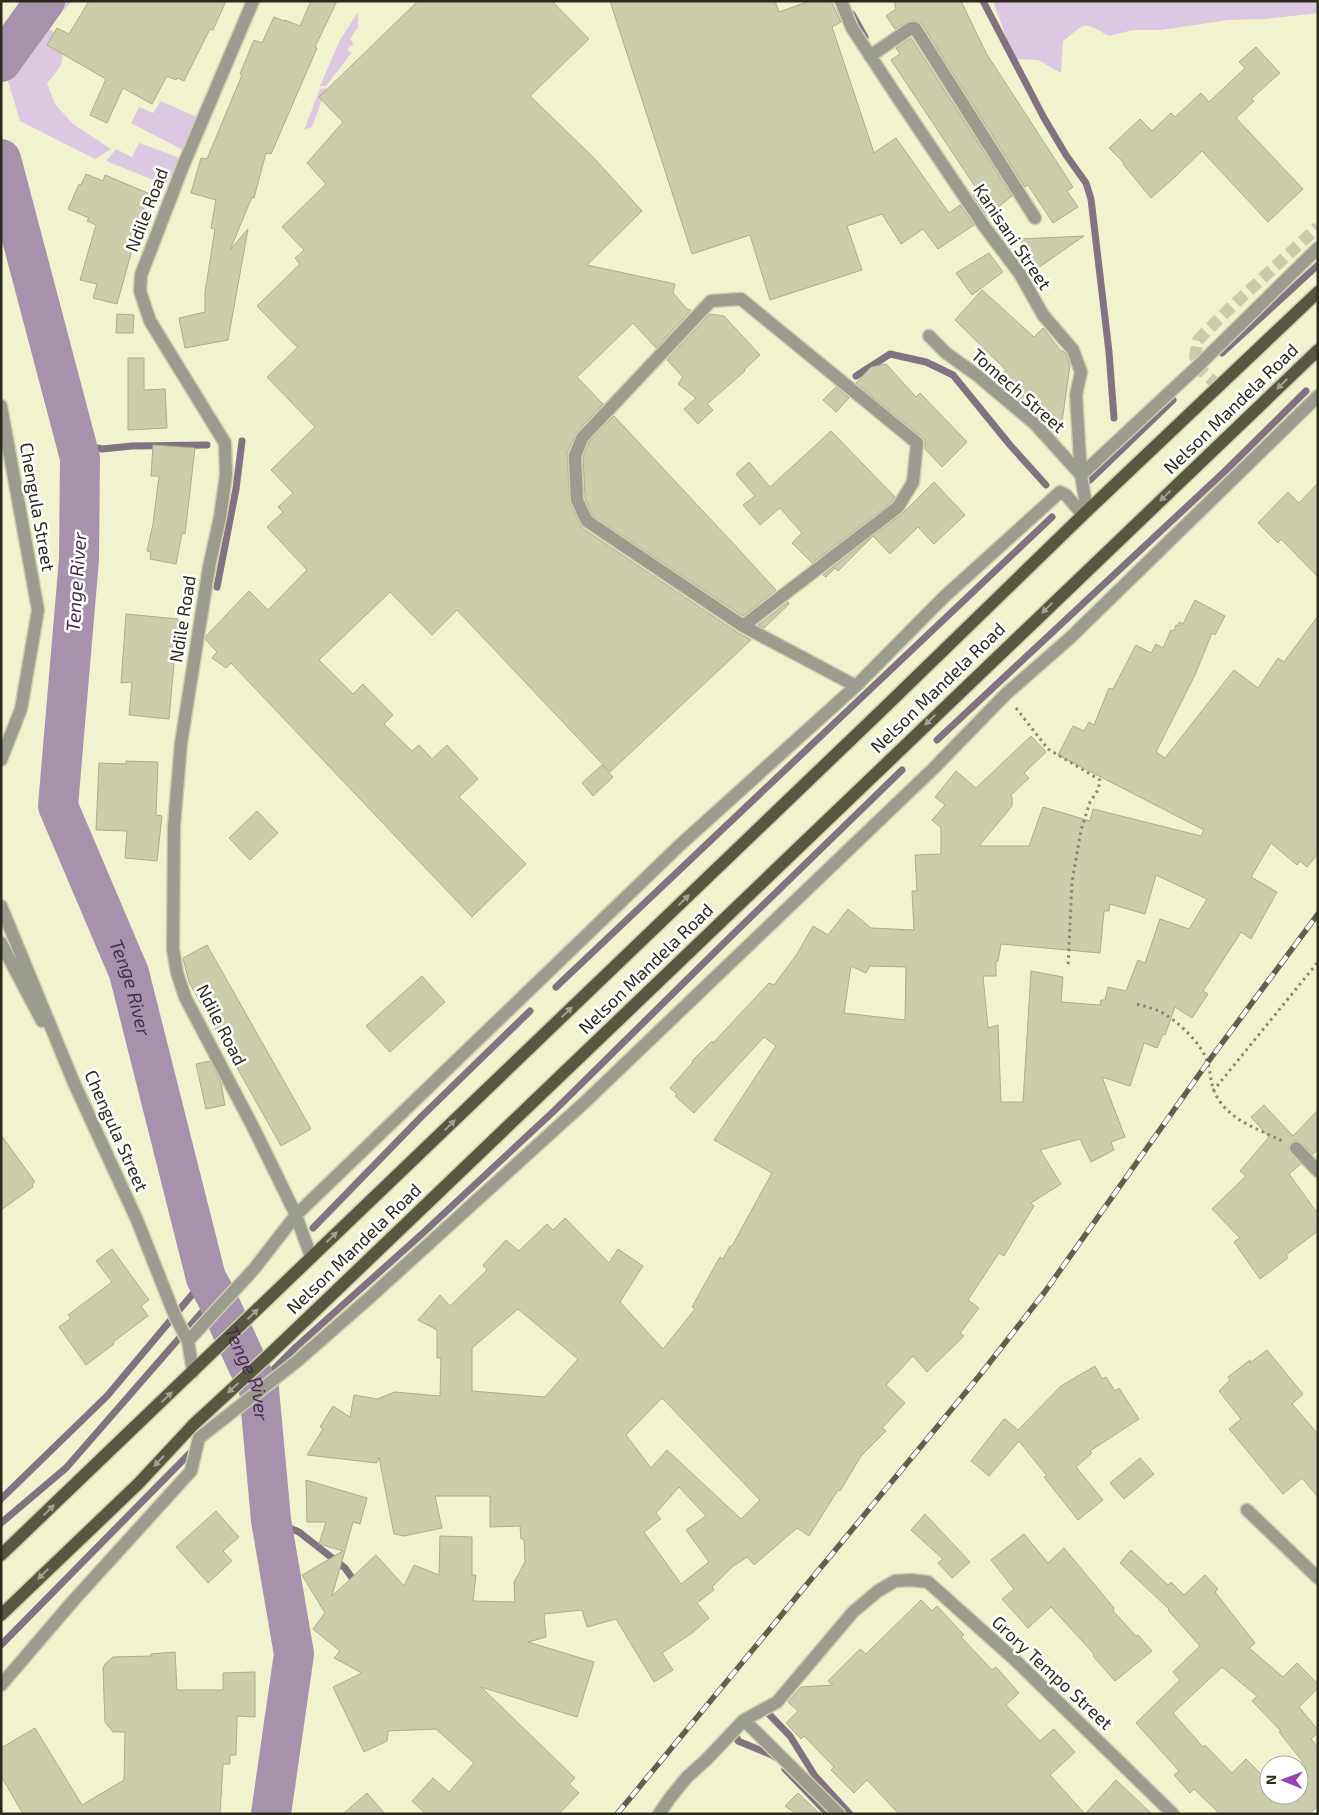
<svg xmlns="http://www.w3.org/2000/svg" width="1319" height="1815" font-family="'Exo 2',sans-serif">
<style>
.green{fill:#ddc8e3}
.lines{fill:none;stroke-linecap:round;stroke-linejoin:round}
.stream{stroke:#827382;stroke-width:7}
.river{stroke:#a792ad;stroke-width:40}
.building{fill:#cccdab;stroke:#acae8b;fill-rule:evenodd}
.minor-tunnel{stroke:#c9cbab;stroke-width:12;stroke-dasharray:12 6;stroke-linecap:butt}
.minor-casing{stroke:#cdcfae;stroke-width:15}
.major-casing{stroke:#cdcfae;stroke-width:15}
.path{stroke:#86886f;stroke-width:3;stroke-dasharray:2.5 4;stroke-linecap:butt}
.minor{stroke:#9b9c8e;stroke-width:12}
.major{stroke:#57583f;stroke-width:12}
.rail-casing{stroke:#60614d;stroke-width:5.5}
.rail{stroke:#fff;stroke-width:4;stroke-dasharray:11;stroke-linecap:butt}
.oneway{fill:#a3a395}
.labels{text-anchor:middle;stroke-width:5;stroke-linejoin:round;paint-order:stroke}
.street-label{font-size:18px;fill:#2a2b1d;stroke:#fff}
.water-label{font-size:19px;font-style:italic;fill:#482a51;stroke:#fff}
</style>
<rect width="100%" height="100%" fill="#f1f3ce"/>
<path class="green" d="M59,1H72L53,22L60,14L57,4Z
M993,1H1318V13L1265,19L1228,20L1161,30H1133L1109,36C1082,21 1087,22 1063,41L1061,73L1038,60L1014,59Z
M358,12V27L350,39L354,44L348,48V51L352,52L326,86H320L340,40Z
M43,25L60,36C64,63 65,63 47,83L55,104L73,124L111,149L95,159L20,121L6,74V65Z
M326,88L312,127L304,130L320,89Z
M161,101L199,118L183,150L131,123L139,107L153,113Z
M139,143L180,158L166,185L106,161L116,149L132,157Z"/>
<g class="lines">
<path class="stream" d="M983,1L1044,118L1066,155L1086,183L1091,199L1109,352L1114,418
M852,14L865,37
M1222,353L1318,265
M856,376L890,354L926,362L953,375L1010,445L1046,485
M80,458L98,448L102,449L132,446L207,445
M1090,480L1173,400
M217,587L236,489L242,441
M937,740L1224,472L1306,391
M556,987L1052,517
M313,1228L422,1116L530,1011
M255,1388L296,1347L423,1233L555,1110L720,947L902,770
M1,1499L107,1396L206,1278
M271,1520L299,1532L345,1568L357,1585
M1,1523L66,1468L216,1296
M1,1645L194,1449
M764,1709L790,1736L815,1776L850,1814
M735,1731L738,1741L772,1755L775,1757
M785,1769L828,1814"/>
<g class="river">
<path d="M1,62L45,1"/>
<path id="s1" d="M1,159L80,458L79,559L58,806L129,973L206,1278L216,1296L259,1389L271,1520L294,1654L271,1814"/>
</g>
</g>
<path class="building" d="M89,1H226L213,30L210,29L184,81L177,78L176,80L167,76L152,104L123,88L107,123L90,115L106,79L47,45L57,28L69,34Z
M311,1H337L315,47L317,48L271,154L266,153L254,198L252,197L230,250L248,229L228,340L185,348L179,318L205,312V292L215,229L211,228L216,200L191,193L201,158L207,159L242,75L240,74L254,40L262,43L274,17L284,21L285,20L300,26Z
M418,1H552L589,39L530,96L594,158L642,211L587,265L675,284L673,293L687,309L691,310L656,348L633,323L577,377L603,404L576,433L567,453L570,503L582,528L738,633L751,640L610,772L457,610L432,635L390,592L319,660L353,694L363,684L393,715L384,724L412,751L419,745L432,759L447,745L478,779L459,797L526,864L472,917L231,663L226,668L212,658L217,652L206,640V636L249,591L268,610L307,570L267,527L283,512L278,507L293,493L271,470L315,427L267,377L299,346H296L257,306L300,264L295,258L304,250L282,227L326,184L307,163L343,122L319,97Z
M610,1H775L779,12L810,1H831L841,22L832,27L874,153L896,138L949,213L960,205L974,225L938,249L923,229L901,244L882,214L847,226L862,270L770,300L750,235L692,254Z
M894,1H961L986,53L1073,187L1067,191L1078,207L1053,223L1028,185L1025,187L922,24L918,21L910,20L895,29L886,16L896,9Z
M911,38L1012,196L987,216L973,195L978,191L891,60L900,54L896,48Z
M1256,47L1280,73L1251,99L1254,101L1236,118L1303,189L1268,222L1202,151L1175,177L1151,198L1123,164L1124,163L1109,148L1140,119L1152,131L1171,113L1175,117L1201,93L1209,102L1245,68L1239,62Z
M86,174L103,181L105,175L150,194L130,242L134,243L117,304L93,298L97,284L80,280L96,225L87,221L89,218L68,209L79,184L81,185Z
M1084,236L1038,268L1020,239Z
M989,253L1003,272L972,295L956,273Z
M982,290L1034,337L1043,328L1061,351H1063L1066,354L1070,365L1063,415L1060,429L1054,433L1040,418L1006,389L996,378L1006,370L955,320Z
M117,314L134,315L133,333H116Z
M710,314L724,316L760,355L744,370L745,371L707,404L713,410L698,424L684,409L696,398L678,384L683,377L667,360Z
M128,358H144V390L165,389L167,428L128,430Z
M886,364L916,397L920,393L967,442L942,467L925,449V440L922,437L856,383L871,367Z
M836,387L849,398L836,412L823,400Z
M614,416L730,540L776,590L743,616L593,516L585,498L583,457L589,442Z
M831,431L895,497L892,502L812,563L792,543L802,533L780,508L760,525L743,505L755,496L736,474L749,462L770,487Z
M153,445L195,448L185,534L182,533L176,564L150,559L151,552L147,551L153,524L159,476H151Z
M934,482L965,515L934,544L918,527L890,554L873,536L903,513Z
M1318,483V577L1281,539L1278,543L1258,523L1288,492L1299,503Z
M873,536L838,571L835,568L826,577L823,575Z
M1195,600L1225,616L1215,635L1212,633L1195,675L1156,752L1165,758L1234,670L1258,688L1278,658L1284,662L1318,616V854L1307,867L1300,861L1297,865L1271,843L1251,877L1277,892L1251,939L1241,932L1203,991L1208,994L1192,1018L1175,1007L1165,1035L1163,1034L1157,1048L1144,1043L1130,1086L1102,1077L1125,1137L1111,1142L1114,1150L1091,1162L1080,1139L1040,1150L1061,1184L1031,1203L1034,1206L1004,1256L999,1253L968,1300L979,1308L960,1333L964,1336L927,1372L913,1356L886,1385L905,1403L882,1428L886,1431L861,1456L840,1491L838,1490L809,1536L797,1528L754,1565L747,1557L732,1567L712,1587L714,1590L697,1603L709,1618L692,1633L662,1653L673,1670L654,1682L616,1619L587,1627L582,1610L544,1614L546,1637L528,1642L594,1662L577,1717L481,1687L575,1778L569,1784L579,1793L559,1814H426L412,1801L433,1778L449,1792L474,1763L436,1729L388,1731L387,1741L364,1752L333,1687L362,1673L334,1658L340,1651L313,1629L325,1613L302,1575L343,1551L319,1544L326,1522H307L306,1480L367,1498L360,1524L353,1522L332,1596L376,1555L404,1586L414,1565L439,1575L440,1536L472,1537V1575H476L473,1601L515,1602L514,1582L525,1562L524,1539H521L520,1526L490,1527V1496H435L442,1528L404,1536L394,1534L379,1457L377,1463L307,1455L323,1429L320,1427L333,1406L350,1417L354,1395L377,1399L395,1392L440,1396L441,1358H437V1330L418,1320L440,1295L450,1306L487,1270L483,1265L506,1240L519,1251L547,1224L553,1230L565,1218L609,1263L618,1249L643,1266L620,1302L663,1349L695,1309L692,1307L720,1257L723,1259L730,1246H732L772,1173L714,1140L776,1046L764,1037L694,1113L675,1096L677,1094L670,1088L693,1062L692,1061L712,1041L713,1043L769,983L774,985L797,954L813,926L828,935L848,909L871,928L914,930L912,891H917L915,855L941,854V828L932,820L945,805L935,797L956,771L976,788L1031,736L1046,752L1024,773L1029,778L1010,796L1012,797V806L979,846H1029L1043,807L1090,821L1093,809L1201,836L1204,830L1058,755L1073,726L1084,731L1089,722L1094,725L1109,688L1113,689L1136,645L1151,653L1156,644L1163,648L1171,630L1174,631L1176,625L1178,626L1179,622L1183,624ZM1156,875L1207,899L1189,929L1160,919L1145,963L1138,960L1126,991L1108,987L1105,1000H1101L1100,1005L1061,1002L1063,977L1031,971L1023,1102H1001L998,1025L988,1028L983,976H996V961H998L1001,944L1100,953L1104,911H1109L1110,904L1145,914ZM851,966L866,973L870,966L906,967L905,1020L844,1013ZM518,1309L578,1359L545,1397L472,1391V1348ZM662,1398L760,1500L741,1519L667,1450L651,1468L626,1435ZM679,1487L706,1516L686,1530L709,1562L681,1584L644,1532L661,1519L656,1513Z
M788,602L789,604L764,628L758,625Z
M126,614L178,619L169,719L129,715L132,682L121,683Z
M126,761L158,762L156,815L162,816L157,861L125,858L127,831L96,830L99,763L126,764Z
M602,765L613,777L593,796L582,783Z
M257,811L278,833L250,860L229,838Z
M207,945L311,1129L281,1146L189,982L183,958Z
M422,976L445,1002L390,1052L366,1026Z
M210,1061L221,1083L225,1105L206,1109L196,1064Z
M1264,1105L1293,1136L1318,1110V1150L1313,1154L1301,1142L1295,1140L1290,1143L1288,1149L1301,1164L1289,1174L1318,1214V1231L1286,1255L1288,1258L1260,1279L1234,1242L1240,1238L1212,1209L1246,1176L1240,1171L1269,1137L1251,1117Z
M1,1135L35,1182L32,1184L33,1187L1,1210Z
M112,1249L149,1300L141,1306L148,1316L113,1342L114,1344L86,1365L59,1327L71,1318L68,1315L112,1282L96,1261Z
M1267,1350L1303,1394L1292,1404L1318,1434V1497L1302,1478L1283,1494L1229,1429L1241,1419L1219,1391L1230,1380L1228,1377L1250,1360V1363Z
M1095,1366L1102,1379L1106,1377L1115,1391L1119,1388L1139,1419L1090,1451L1092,1453L1076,1467L1103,1500L1078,1520L1044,1477L1047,1476L1019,1441L989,1476L971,1461L1003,1420L1005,1419L1018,1430L1061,1386Z
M1140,1458L1154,1474L1124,1499L1110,1483Z
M216,1511L239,1537L223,1551L232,1561L208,1583L176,1547Z
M925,1514L970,1562L952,1578L938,1563L943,1559L911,1530Z
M1024,1534L1048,1563L1064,1548L1114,1608L1113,1611L1136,1636L1138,1635L1152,1651L1115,1681L1093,1656L1094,1654L1051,1607L1028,1628L1002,1599L1014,1589L991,1560Z
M1131,1550L1168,1585L1171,1582L1184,1595L1205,1575L1218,1589L1215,1592L1255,1643L1249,1648L1283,1677L1297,1663L1318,1684V1688L1299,1707L1318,1730V1733L1311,1739L1318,1747V1806L1309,1814H1220L1194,1789L1190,1793L1174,1775L1179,1771L1136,1723L1180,1680L1173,1672L1200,1646L1168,1610L1169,1609L1120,1563ZM1222,1667L1257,1696L1252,1701L1281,1731L1279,1732L1303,1762L1299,1765V1795H1269V1782L1246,1759L1232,1773L1205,1745L1203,1747L1173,1713Z
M921,1600L932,1611L937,1606L964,1635L961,1637L992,1670L996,1667L1019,1693L1006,1705L1040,1741L1054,1729L1075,1752L1050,1775L1085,1814L1116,1780L1152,1814H899L867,1780L854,1793L831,1770L834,1767L804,1736L801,1739L786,1723L798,1711L788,1702L801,1687L833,1685L828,1681L860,1649L866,1654Z
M175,1652L177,1690H223V1673L255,1672V1717L237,1716L236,1755H230V1764H223L220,1814H23L1,1776V1748L35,1728L82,1805L124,1780L125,1732H113L105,1722L103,1668L105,1664L113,1657L151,1656V1654Z
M367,1793L385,1814H343Z
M798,1793L820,1814H796L785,1806Z"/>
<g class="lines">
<path class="minor-tunnel" d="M1218,386L1203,372L1195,357L1198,340L1228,310L1318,227"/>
<defs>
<path id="minor" d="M253,1L183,166L141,275L140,291L150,321L225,443L226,475L220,517L209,567L181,743L174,826L173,949L177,973L185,997L254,1129L296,1215L311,1257
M841,1L852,28L892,89L984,226L1020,274L1043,315L1073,350L1081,372L1076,395L1081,475L1087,511
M870,56L911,28H915L1035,218
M929,336L946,353L978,376L1035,424L1081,475L1199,365L1318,248
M1,406L38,610L21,709L1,760
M743,626L898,507L913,482L917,443L741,299L711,301L582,438L575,456L577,500L587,521L743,626L856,686
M1,906L74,1083L137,1220L175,1316L188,1341L193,1372
M1,943L42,1021
M1296,1148L1318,1171
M188,1341L254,1269L296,1215L681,844L856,686L944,597L1060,492L1066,495L1083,515
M1247,1510L1318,1578
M1,1685L73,1601L191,1471L199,1438L296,1362L368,1299L585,1102L934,768L1006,694L1071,637L1318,396
M744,1720L839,1814
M659,1814L670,1798L687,1777L706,1760L744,1720L777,1702L853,1612L878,1591L895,1581L911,1580L928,1582L1014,1659L1173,1814"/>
<path id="major" d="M1,1555L881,711L1087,511L1318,292
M1,1615L139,1483L193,1425L269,1355L1318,350"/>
</defs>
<use href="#minor" class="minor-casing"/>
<use href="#major" class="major-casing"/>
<path class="path" d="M1016,708L1048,749L1100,780L1098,790L1090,802L1081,830L1072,882L1068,967
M1137,1004C1147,1007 1157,1009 1166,1015C1181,1024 1203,1046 1208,1063C1212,1080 1210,1088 1221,1103C1236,1123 1261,1130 1282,1141
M1213,1091L1318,962"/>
<use href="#minor" class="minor"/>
<use href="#major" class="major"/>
<defs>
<path id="rail" d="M617,1814L980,1375L1044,1293L1208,1062L1318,914"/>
</defs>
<use href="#rail" class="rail-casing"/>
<use href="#rail" class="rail"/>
</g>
<defs><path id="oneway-solid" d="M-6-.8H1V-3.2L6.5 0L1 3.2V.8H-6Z" transform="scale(1.25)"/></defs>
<g class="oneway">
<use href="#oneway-solid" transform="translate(1282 384) rotate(136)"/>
<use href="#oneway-solid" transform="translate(1165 496) rotate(136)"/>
<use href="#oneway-solid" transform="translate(1047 608) rotate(136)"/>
<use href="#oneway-solid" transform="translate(930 720) rotate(136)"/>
<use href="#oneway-solid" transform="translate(684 900) rotate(-44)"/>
<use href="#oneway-solid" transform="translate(567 1012) rotate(-44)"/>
<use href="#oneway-solid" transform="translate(450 1125) rotate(-44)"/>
<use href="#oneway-solid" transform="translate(332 1237) rotate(-44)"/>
<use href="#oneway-solid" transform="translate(253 1314) rotate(-44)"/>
<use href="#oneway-solid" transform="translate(233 1388) rotate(138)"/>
<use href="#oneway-solid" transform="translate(167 1397) rotate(-44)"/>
<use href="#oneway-solid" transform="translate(159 1461) rotate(133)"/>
<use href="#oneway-solid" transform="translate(49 1510) rotate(-44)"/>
<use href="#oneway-solid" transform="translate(43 1574) rotate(136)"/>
</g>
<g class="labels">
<g class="street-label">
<text transform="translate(147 210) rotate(-69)" y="6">Ndile Road</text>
<text transform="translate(1012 237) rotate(56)" y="6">Kanisani Street</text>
<text transform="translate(1018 391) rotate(41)" y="6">Tomech Street</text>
<text transform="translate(1231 409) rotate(-44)" y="6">Nelson Mandela Road</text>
<text transform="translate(37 507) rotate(80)" y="6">Chengula Street</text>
<text transform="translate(183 619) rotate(-81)" y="6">Ndile Road</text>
<text transform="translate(938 688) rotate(-44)" y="6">Nelson Mandela Road</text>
<text transform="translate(646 969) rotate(-44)" y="6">Nelson Mandela Road</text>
<text transform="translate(221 1025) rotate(63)" y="6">Ndile Road</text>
<text transform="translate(116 1131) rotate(66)" y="6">Chengula Street</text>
<text transform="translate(354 1249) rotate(-44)" y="6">Nelson Mandela Road</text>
<text transform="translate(1052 1673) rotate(43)" y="6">Grory Tempo Street</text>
</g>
<g class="water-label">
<text transform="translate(76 582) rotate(-86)" y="7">Tenge River</text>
<text dy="7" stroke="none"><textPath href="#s1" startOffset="854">Tenge River</textPath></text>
<text dy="7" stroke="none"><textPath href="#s1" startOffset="1259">Tenge River</textPath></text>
</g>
</g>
<rect width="1319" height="1815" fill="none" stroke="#2a2b1d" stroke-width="5"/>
<g transform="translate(1284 1780) rotate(271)"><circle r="24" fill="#ffffff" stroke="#aaaaa5"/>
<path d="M0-4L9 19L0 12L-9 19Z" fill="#9843b0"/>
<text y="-8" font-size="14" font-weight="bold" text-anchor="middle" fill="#2a2b1d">N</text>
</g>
</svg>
